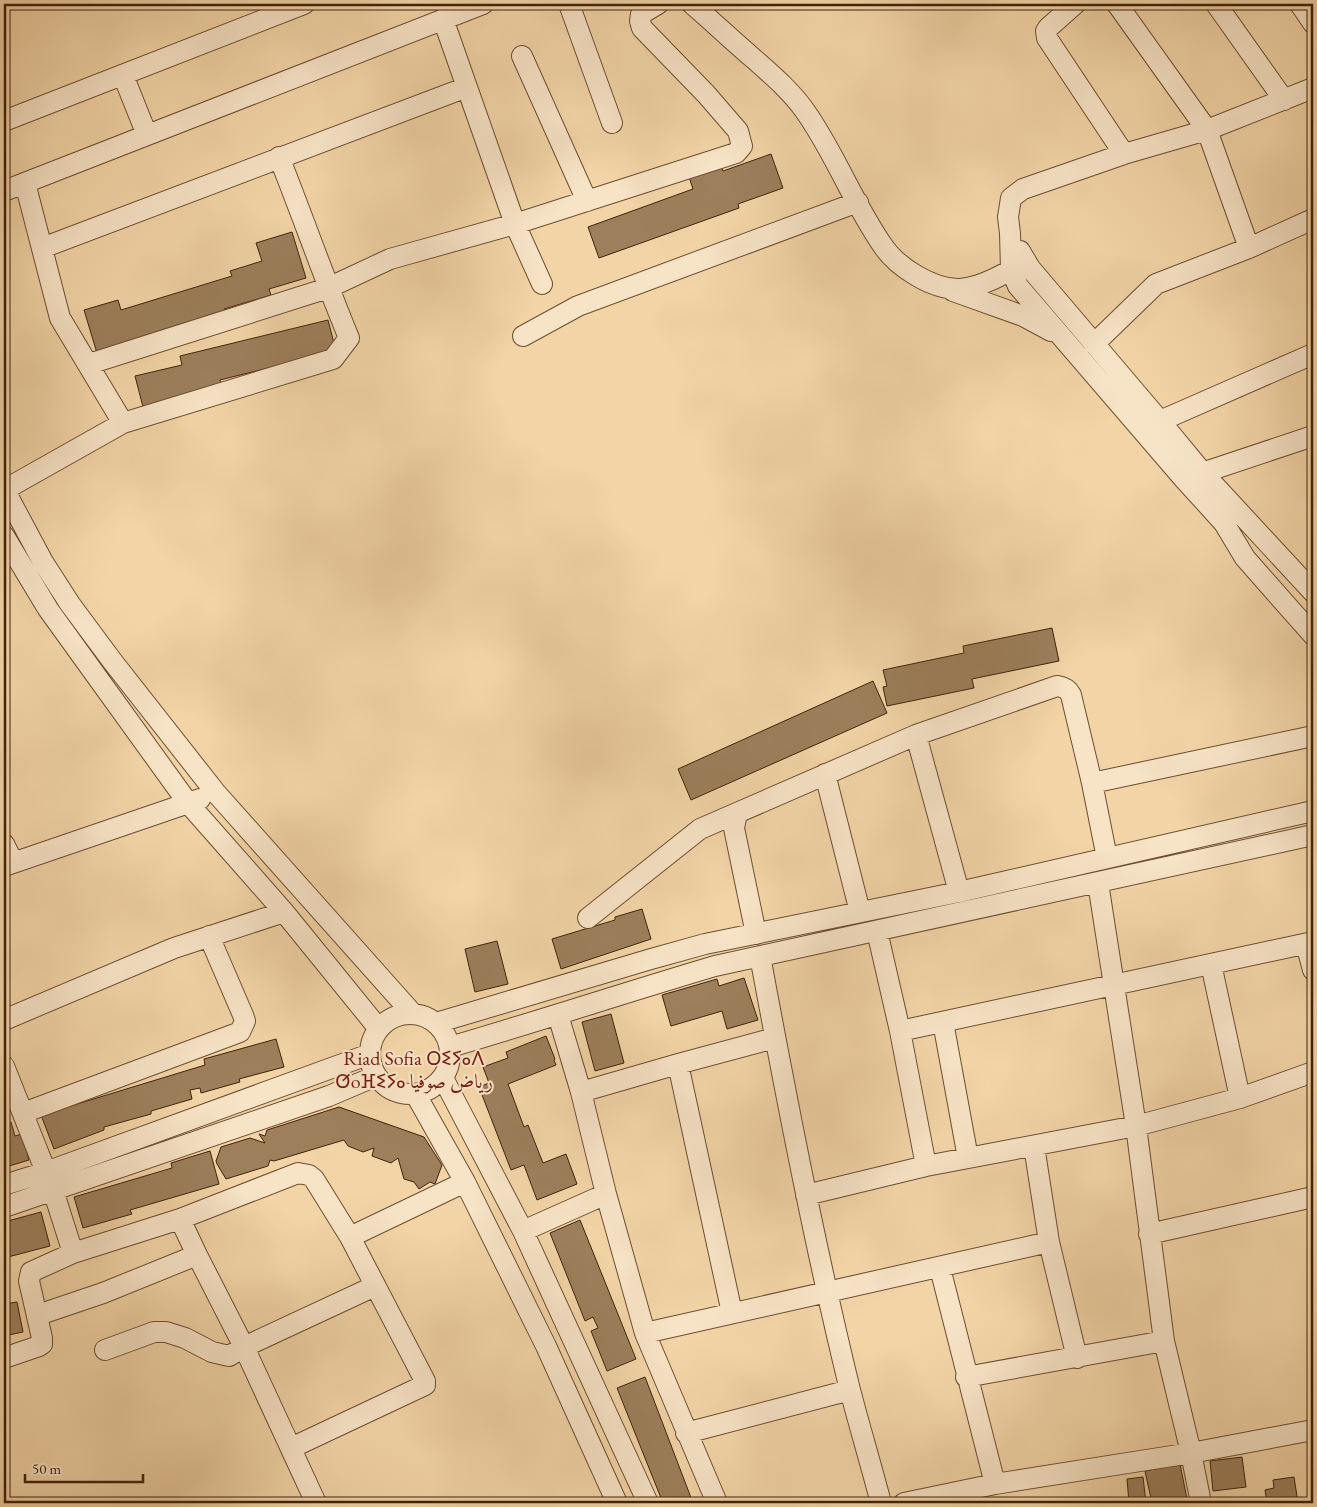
<svg xmlns="http://www.w3.org/2000/svg" width="1317" height="1507" font-family="'EB Garamond',Amiri,'Noto Sans Tifinagh',serif">
<style>
.building{fill:#9d7f5c;stroke:#40220a}
.lines{fill:none;stroke-linecap:round;stroke-linejoin:round}
.minor-casing{stroke:#6c4e31;stroke-width:22}
.minor{stroke:#f7e3c6;stroke-width:20}
.labels{text-anchor:middle;stroke-width:4;stroke-linejoin:round;paint-order:stroke}
.neighbourhood-label{font-size:20px;fill:#7a1f14;stroke:#f7e3c6}
</style>
<rect width="100%" height="100%" fill="#f2d4a7"/>
<filter id="stains"><feTurbulence type="fractalNoise" baseFrequency=".004" numOctaves="4"/><feColorMatrix values="0 0 0 0 .2 0 0 0 0 .09 0 0 0 0 .02 0 0 0 .5 -.17"/></filter>
<radialGradient id="worn" r=".72"><stop offset=".6" stop-color="#630" stop-opacity="0"/><stop offset="1" stop-color="#630" stop-opacity=".3"/></radialGradient>
<path class="building" d="M771,154L783,188L738,204L739,208L599,258L588,227L693,189L688,174L720,163L723,171Z
M292,232L306,278L269,289L271,295L224,309L225,311L97,353L84,310L118,300L121,310L232,276L230,271L262,261L256,243Z
M328,320L336,351L220,380L222,388L143,407L135,376L182,365L180,356Z
M1052,628L1059,661L972,679L974,688L887,706L883,687L887,686L883,670L964,653L963,646Z
M873,681L887,713L691,800L678,769Z
M642,909L651,939L561,969L552,939L615,920V917Z
M497,941L508,984L475,992L465,949Z
M744,978L758,1020L727,1029L722,1011L671,1026L662,995L717,979L719,986Z
M611,1014L624,1063L595,1071L582,1022Z
M546,1036L555,1059L554,1060L556,1065L508,1084L524,1127L528,1125L543,1163L566,1154L577,1184L537,1200L524,1165L511,1170L479,1087L489,1083L483,1067L508,1058L506,1052Z
M276,1039L284,1067L239,1079L240,1082L201,1093L200,1088L190,1090L192,1099L151,1111V1114L104,1127V1130L54,1149L41,1115L205,1065L204,1059Z
M339,1107L424,1137L442,1165L435,1184L430,1182L419,1189L414,1182L404,1179L398,1158L391,1163L372,1156L374,1148L363,1152L348,1146L344,1140L274,1161L270,1160L268,1166L226,1179L217,1164L216,1161L221,1147L250,1138L265,1143L259,1134L265,1136L267,1130Z
M4,1121V1124L11,1122L15,1136L22,1134L29,1160L9,1166L7,1158L4,1159Z
M210,1151L219,1184L130,1210L132,1214L83,1228L74,1197L172,1168L171,1163Z
M41,1212L50,1246L4,1258V1222Z
M580,1220L636,1359L607,1371L591,1331L598,1328L593,1317L585,1321L550,1233Z
M17,1302L23,1332L4,1336V1304Z
M645,1377L693,1503H663L617,1388Z
M1242,1457L1246,1487L1213,1491L1210,1461Z
M1180,1464L1187,1499L1165,1503H1152L1145,1471Z
M1143,1477L1146,1503H1129L1127,1479Z
M1294,1477L1298,1503H1267L1265,1490L1274,1488L1273,1480Z
M1034,1498L1035,1503H1003Z"/>
<g class="lines">
<defs>
<path id="minor" d="M569,4L612,123
M692,4C713,22 733,41 754,59C772,75 791,91 805,111C835,153 853,203 883,246C897,267 933,290 960,289C983,287 1006,273 1026,261
M1075,4L1048,28L1046,31L1047,38L1124,154
M1117,4L1207,130L1249,248
M1216,4L1284,100
M1300,4L1313,23
M522,56L587,201
M123,75L147,135
M1313,88L1207,130L1124,154L1023,189L1011,198L1008,217L1010,233L1011,270L1018,286L1184,479L1224,523L1245,558L1313,635
M4,121L304,4
M25,183L60,318L123,423
M4,191L483,4
M42,248L467,87
M1020,251L1030,268L1160,421L1203,473L1313,592
M542,284L515,224L736,153L742,146L738,131L706,94L642,28L640,21L641,14L658,4
M953,291L1023,316L1051,331
M523,336L578,306L858,202
M1094,344L1156,284L1249,248L1313,219
M89,364L328,288L390,259L515,224L443,19
M1160,421L1313,354
M1193,476L1313,436
M4,489L43,562L70,604L113,662L216,793L413,1014
M4,490L123,423L333,359L349,338C324,278 303,217 279,157
M4,536L48,609L188,803L284,912L379,1029
M916,735L959,892
M825,774L860,912
M1092,783L1313,736
M737,813L734,828L756,934
M4,844L13,862
M4,866L200,799
M1098,883L1136,1126L1164,1341L1191,1453L1201,1503
M588,918L700,829L916,735L1057,686C1064,687 1068,689 1071,695L1092,783L1107,858
M877,931L900,1031L926,1166
M1306,944L1313,970
M760,956C787,1101 815,1247 850,1390C860,1428 871,1465 881,1503
M1211,964L1240,1098
M370 1054a40 40 0 1 1 80 0a40 40 0 1 1-80 0Z
M558,1015L581,1092L606,1194L645,1333L717,1503
M4,1020L174,948L284,912
M943,1022L968,1158
M436,1023L651,959L705,944L959,892L1313,811
M900,1031L1313,942
M450,1047C539,1021 627,992 715,966L1313,835
M678,1064L732,1313
M4,1066L46,1172
M443,1078L523,1231L648,1503
M581,1092L678,1064L775,1038
M416,1095L465,1182L546,1346L617,1503
M23,1113L240,1032L245,1021L243,1015L209,936
M1034,1146L1049,1242L1077,1358
M4,1185L46,1172L370,1054
M53,1190L73,1253
M806,1195L926,1166L1136,1126L1240,1098L1313,1072
M4,1207L329,1096L376,1076
M180,1219L197,1255L244,1347L316,1503
M523,1231L606,1194
M1149,1234L1313,1197
M350,1237L465,1182
M940,1268L995,1484
M38,1315L103,1293L197,1255
M645,1333L1049,1242
M105,1350L154,1332H166L185,1338L212,1352L229,1356L244,1347L375,1286
M4,1358L39,1346L42,1344V1338L29,1281L31,1272L73,1253L180,1219L298,1173L309,1175L314,1179L350,1237L425,1381V1385L291,1448
M966,1377L1164,1341
M686,1433L850,1390
M904,1503L995,1484L1191,1453L1313,1430"/>
</defs>
<use href="#minor" class="minor-casing"/>
<use href="#minor" class="minor"/>
</g>
<g class="labels">
<g class="neighbourhood-label">
<text x="414" y="1065">Riad Sofia ⵔⵉⵢⴰⴷ<tspan x="414" dy="23">ⵚoⴼⵉⵢⴰ رياض صوفيا</tspan></text>
</g>
</g>
<rect width="1317" height="1507" fill="none" stroke="#f2d4a7" stroke-width="20"/>
<rect x="5" y="5" width="1307" height="1497" fill="none" stroke="#40220a" stroke-width="2.5"/>
<rect x="10" y="10" width="1297" height="1487" fill="none" stroke="#40220a"/>
<path d="M25 1474v8h118v-8" fill="none" stroke="#40220a" stroke-width="2.5"/>
<text x="32" y="1474" font-size="15" fill="#40220a" stroke="#f7e3c6" stroke-width="4" paint-order="stroke">50 m</text>
<rect width="100%" height="100%" filter="url(#stains)"/>
<rect width="100%" height="100%" fill="url(#worn)"/>
</svg>
